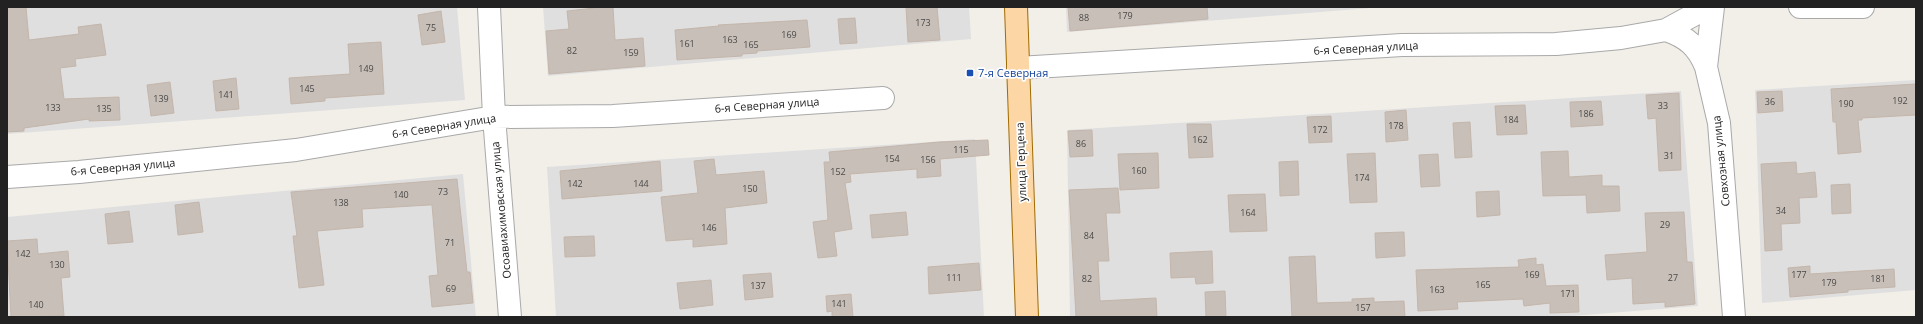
<svg xmlns="http://www.w3.org/2000/svg" width="1923" height="324" font-family="'Open Sans',sans-serif">
<style>
.residential{fill:#e0dfdf}
.building{fill:#c7bfb8;stroke:#c4b6ab}
.lines{fill:none;stroke-linecap:round;stroke-linejoin:round}
.minor-casing{stroke:#a9a9a9;stroke-width:24}
.major-casing{stroke:#a06b00;stroke-width:24}
.minor{stroke:#fff;stroke-width:22}
.major{stroke:#fcd6a4;stroke-width:22}
.transit-dot{fill:#1a4fb4;stroke:#fff;stroke-width:1.5}
.labels{text-anchor:middle;stroke-width:3.5;stroke-linejoin:round;paint-order:stroke}
.number-label{font-size:9px;fill:#4b4948}
.street-label{font-size:11px;fill:#222;stroke:#fff}
.transit-label{font-size:11px;fill:#164399;stroke:#fff;text-anchor:start}
</style>
<rect width="100%" height="100%" fill="#f2efe9"/>
<path class="residential" d="M7,7H457L465,100L7,134Z
M543,7H969L971,39L548,76Z
M1066,7H1383L1067,32Z
M1916,80V290L1762,303L1755,90Z
M1681,91L1698,306L1559,317H1070L1067,130Z
M975,139L984,317H556L547,167Z
M463,174L476,317H7V217Z"/>
<path class="building" d="M7,7H26L29,40L79,34L78,27L101,24L106,55L75,59L76,66L60,68L64,99L119,97L120,120L89,121V119L24,128V131L7,132Z
M595,7H613L615,40L643,38L645,66L549,74L546,31L569,29L567,11L595,8Z
M906,7H937L940,40L908,42Z
M1068,7H1207L1208,19L1070,31Z
M441,11L445,42L422,45L418,15Z
M855,18L857,43L840,44L838,19Z
M807,20L810,47L757,51V53L742,54V56L677,60L675,30L719,26L718,25Z
M381,42L384,94L325,98V101L291,104L289,78L350,74L348,44Z
M236,78L239,109L216,111L213,81Z
M170,82L174,113L151,116L147,85Z
M1916,84V115L1862,118V120H1858L1861,152L1838,154L1836,122H1833L1831,89Z
M1782,91L1783,111L1758,113L1757,92Z
M1679,93L1681,170L1659,171L1656,118L1648,119L1646,95Z
M1601,101L1603,125L1571,127L1570,102Z
M1525,105L1527,134L1497,135L1495,106Z
M1406,110L1408,140L1386,142L1385,112Z
M1331,116L1332,142L1309,143L1307,117Z
M1470,122L1472,157L1455,158L1453,123Z
M1187,124H1211L1213,157L1189,158Z
M1092,130L1093,156L1070,157L1068,131Z
M988,140L989,155L940,159L941,176L917,178V169L850,174L851,182L845,183L852,229L834,232L837,256L818,258L813,222L828,220L824,162H830L829,152L939,142Z
M1568,151L1569,177L1602,175V186H1619L1620,211L1587,213L1586,195L1543,196L1541,152Z
M1158,153L1159,188L1120,190L1118,154Z
M1375,153L1377,202L1350,203L1347,154Z
M1438,154L1440,186L1421,187L1419,155Z
M714,159L716,175L764,171L767,203L725,208L727,244L693,247V239L666,241L661,197L698,193L694,161Z
M660,161L662,191L562,199L560,171Z
M1298,161L1299,195L1280,196L1279,162Z
M1796,162L1797,174L1815,172L1817,197L1799,198L1800,223L1781,224L1782,250L1765,251L1761,164Z
M457,179L467,272H470L473,303L432,307L429,276L438,275L432,205H429L362,209L363,227L317,231L324,285L299,288L293,236H297L291,192Z
M1850,184L1851,213L1832,214L1831,185Z
M1118,188L1120,213H1106L1109,261H1098L1100,301L1156,298L1157,317H1076L1069,190Z
M1499,191L1500,215L1477,217L1476,192Z
M1265,194L1267,231L1230,232L1228,195Z
M199,202L203,232L178,235L175,205Z
M129,211L133,242L108,244L105,214Z
M906,212L908,235L872,238L870,215Z
M1684,212L1687,262H1692L1695,304L1665,307V302L1633,304L1632,278L1607,280L1605,255L1647,252L1645,213Z
M1404,232L1405,256L1376,258L1375,233Z
M594,236L595,256L565,257L564,237Z
M37,239L38,254L68,251L70,277L61,278L64,316L11,317L7,241Z
M1212,251L1213,283L1196,284L1195,277L1171,278L1170,253Z
M1315,256L1317,303L1352,302V299L1374,298V302L1404,301L1405,317H1292L1289,257Z
M1536,258V265L1543,264L1546,286L1578,285L1579,312L1550,313V303L1524,306L1523,299L1457,302L1458,309L1418,311L1416,270L1519,267L1518,260Z
M979,263L981,290L929,294L928,267Z
M1810,266V274L1894,269L1895,287L1848,290V292L1790,297L1788,268Z
M771,273L773,297L745,300L743,275Z
M711,280L713,305L680,309L677,283Z
M1225,291L1226,317H1206L1205,292Z
M851,294L853,317H832V311L827,312L826,296Z"/>
<g class="lines">
<defs>
<path id="minor" d="M489,7L494,117L510,317
M1713,7L1706,67L1719,123L1734,317
M1800,7H1863
M1666,30C1687,37 1698,47 1706,67
M1018,68L1402,45L1556,44L1621,38L1666,30L1708,7
M7,177L79,172L296,150L494,117L613,116L883,98"/>
<path id="major" d="M1016,7L1027,317"/>
</defs>
<use href="#minor" class="minor-casing"/>
<use href="#major" class="major-casing"/>
<use href="#minor" class="minor"/>
<use href="#major" class="major"/>
</g>
<rect class="transit-dot" x="966" y="69" width="8" height="8" rx="2"/>
<g class="labels">
<g class="number-label">
<text x="1125" y="19">179</text>
<text x="1084" y="21">88</text>
<text x="923" y="26">173</text>
<text x="431" y="31">75</text>
<text x="789" y="38">169</text>
<text x="730" y="43">163</text>
<text x="687" y="47">161</text>
<text x="751" y="48">165</text>
<text x="572" y="54">82</text>
<text x="631" y="56">159</text>
<text x="366" y="72">149</text>
<text x="307" y="92">145</text>
<text x="226" y="98">141</text>
<text x="161" y="102">139</text>
<text x="1900" y="104">192</text>
<text x="1770" y="105">36</text>
<text x="1846" y="107">190</text>
<text x="1663" y="109">33</text>
<text x="53" y="111">133</text>
<text x="104" y="112">135</text>
<text x="1586" y="117">186</text>
<text x="1511" y="123">184</text>
<text x="1396" y="129">178</text>
<text x="1320" y="133">172</text>
<text x="1200" y="143">162</text>
<text x="1081" y="147">86</text>
<text x="961" y="153">115</text>
<text x="1669" y="159">31</text>
<text x="892" y="162">154</text>
<text x="928" y="163">156</text>
<text x="1139" y="174">160</text>
<text x="838" y="175">152</text>
<text x="1362" y="181">174</text>
<text x="575" y="187">142</text>
<text x="641" y="187">144</text>
<text x="750" y="192">150</text>
<text x="443" y="195">73</text>
<text x="401" y="198">140</text>
<text x="341" y="206">138</text>
<text x="1781" y="214">34</text>
<text x="1248" y="216">164</text>
<text x="1665" y="228">29</text>
<text x="709" y="231">146</text>
<text x="1089" y="239">84</text>
<text x="450" y="246">71</text>
<text x="23" y="257">142</text>
<text x="57" y="268">130</text>
<text x="1532" y="278">169</text>
<text x="1799" y="278">177</text>
<text x="954" y="281">111</text>
<text x="1673" y="281">27</text>
<text x="1087" y="282">82</text>
<text x="1878" y="282">181</text>
<text x="1829" y="286">179</text>
<text x="1483" y="288">165</text>
<text x="758" y="289">137</text>
<text x="451" y="292">69</text>
<text x="1437" y="293">163</text>
<text x="1568" y="297">171</text>
<text x="839" y="307">141</text>
<text x="36" y="308">140</text>
<text x="1363" y="311">157</text>
</g>
<g class="street-label">
<text transform="translate(1366 48) rotate(-3)" y="4">6-я Северная улица</text>
<text transform="translate(767 105) rotate(-4)" y="4">6-я Северная улица</text>
<text transform="translate(444 126) rotate(-9)" y="4">6-я Северная улица</text>
<text transform="translate(1721 161) rotate(-96)" y="4">Совхозная улица</text>
<text transform="translate(1021 162) rotate(-92)" y="4">улица Герцена</text>
<text transform="translate(123 167) rotate(-5)" y="4">6-я Северная улица</text>
<text transform="translate(501 210) rotate(-95)" y="4">Осоавиахимовская улица</text>
</g>
<g class="transit-label">
<text x="978" y="77">7-я Северная</text>
</g>
</g>
<rect width="1923" height="324" fill="none" stroke="#222222" stroke-width="16"/>
</svg>
